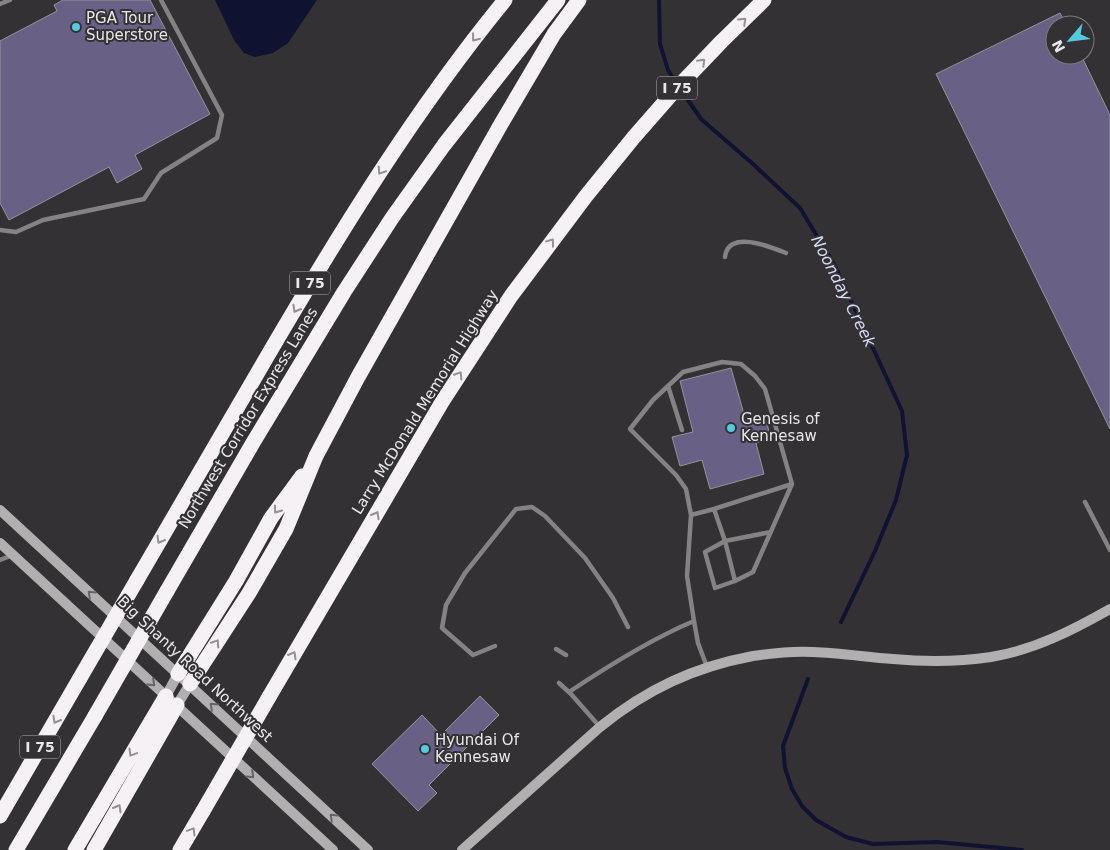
<svg xmlns="http://www.w3.org/2000/svg" width="1110" height="850" font-family="'DejaVu Sans',sans-serif">
<style>
.water{fill:#0f1331}
.lines{fill:none;stroke-linecap:round;stroke-linejoin:round}
.stream{stroke:#0f1331;stroke-width:4}
.building{fill:#696085;stroke:#959499}
.lane{stroke:#848283;stroke-width:4.5}
.secondary{stroke:#b2afb1;stroke-width:10}
.highway{stroke:#f6f1f4;stroke-width:15}
.highway-bridge{stroke:#f6f1f4;stroke-width:15}
.oneway{stroke:#949194}
.oneway2{stroke:#666366}
.poi-dot{fill:#54cadd;stroke:#333134;stroke-width:2}
.labels{text-anchor:middle;stroke-width:4;stroke-linejoin:round;paint-order:stroke}
.shield{fill:#333134;stroke:#b2b0b3;stroke-width:1}
.shield-label{font-size:14px;font-weight:bold;fill:#e9e7e9}
.poi-label{font-size:15px;fill:#e9e7e9;stroke:#333134;text-anchor:start}
.street-label{font-size:15px;fill:#e9e7e9;stroke:#333134}
.water-label{font-size:16px;font-style:italic;fill:#d5dcf5;stroke:#333134}
</style>
<rect width="100%" height="100%" fill="#333134"/>
<path class="water" d="M215,0H317L288,43L273,53L255,57L244,53L234,40Z"/>
<g class="lines">
<path class="stream" d="M659,0L660,44L668,70L677,84
M681,90L701,119L753,164L800,208L835,266L902,411L907,455L896,500L875,551L841,622
M808,679L783,746L785,768L792,789L802,806L816,820L846,837L873,844L937,842L1022,850"/>
</g>
<path class="building" d="M63,0H150L210,114L135,155L142,169L117,183L109,167L9,220L0,203V41L57,11L54,5Z
M1060,13L1066,25H1055V55H1081L1110,115V429L936,74Z
M731,368L747,425L766,420L771,439L756,443L764,474L710,489L702,460L680,466L672,437L693,432L680,381Z
M480,696L499,715L429,785L437,793L418,811L372,764L422,715L441,735Z"/>
<g class="lines">
<path class="lane" d="M0,4L10,0
M0,230L16,232L43,220L144,199L161,173L217,138L222,115L161,0
M725,257C728,229 771,247 786,253
M668,386L682,430
M1085,502L1110,550
M714,509L792,484
M691,515L714,509L725,541L735,581
M0,560L13,555
M694,621L687,576L691,515L686,489L676,475L630,429L653,400L683,372L722,362L741,364L755,376L765,389L792,484L753,572L735,581L715,588L705,552L725,541L771,532
M495,646L473,655L442,628L446,605L465,573L516,509L532,507L545,516L585,558L613,598L628,627
M556,649L566,655
M559,683L571,694L600,727
M569,692C608,666 651,639 694,621L698,643L707,667"/>
<path class="secondary" d="M0,510L368,850
M0,543L333,850
M166,696L178,674
M177,705L190,684
M462,850L600,727C647,689 694,667 753,656C773,653 793,651 813,652C840,653 866,657 893,659C925,662 958,662 991,657C1034,650 1073,630 1110,609"/>
<path class="highway" d="M137,580C180,505 224,430 268,355C340,232 415,110 505,0
M167,591L254,441L344,292L392,218L444,145L558,0
M178,674L236,581L271,518L302,476
M190,684L249,593L286,529L316,456L358,377L501,124L554,34L579,0
M269,697L442,402L511,296L586,196L634,137L676,89L722,41L764,0
M0,816L80,678
M16,850L95,716
M75,850L166,696
M94,850L177,705
M180,850L203,811"/>
<path class="highway-bridge" d="M80,678L137,580
M95,716L167,591
M203,811L269,697"/>
</g>
<defs><path id="oneway-chevron" d="M-2-3.5L2.5 0L-2 3.5" fill="none" stroke-width="1.6" stroke-linecap="round" stroke-linejoin="round" transform="scale(1.25)"/></defs>
<g class="oneway">
<use href="#oneway-chevron" transform="translate(743 21) rotate(-44)"/>
<use href="#oneway-chevron" transform="translate(475 38) rotate(128)"/>
<use href="#oneway-chevron" transform="translate(702 62) rotate(-46)"/>
<use href="#oneway-chevron" transform="translate(381 171) rotate(123)"/>
<use href="#oneway-chevron" transform="translate(551 242) rotate(-53)"/>
<use href="#oneway-chevron" transform="translate(296 309) rotate(120)"/>
<use href="#oneway-chevron" transform="translate(459 375) rotate(-58)"/>
<use href="#oneway-chevron" transform="translate(277 510) rotate(126)"/>
<use href="#oneway-chevron" transform="translate(376 515) rotate(-60)"/>
<use href="#oneway-chevron" transform="translate(160 540) rotate(120)"/>
<use href="#oneway-chevron" transform="translate(216 643) rotate(-57)"/>
<use href="#oneway-chevron" transform="translate(293 655) rotate(-60)"/>
<use href="#oneway-chevron" transform="translate(56 720) rotate(120)"/>
<use href="#oneway-chevron" transform="translate(132 753) rotate(121)"/>
<use href="#oneway-chevron" transform="translate(118 808) rotate(-60)"/>
<use href="#oneway-chevron" transform="translate(192 831) rotate(-59)"/>
</g>
<g class="oneway2">
<use href="#oneway-chevron" transform="translate(91 594) rotate(-137)"/>
<use href="#oneway-chevron" transform="translate(152 683) rotate(43)"/>
<use href="#oneway-chevron" transform="translate(213 706) rotate(-137)"/>
<use href="#oneway-chevron" transform="translate(251 775) rotate(43)"/>
<use href="#oneway-chevron" transform="translate(333 817) rotate(-137)"/>
</g>
<g class="poi-dot">
<circle cx="76" cy="27" r="5"/>
<circle cx="731" cy="428" r="5"/>
<circle cx="425" cy="749" r="5"/>
</g>
<g class="labels">
<g class="shield">
<rect x="657" y="76.5" width="40" height="23" rx="4"/>
<rect x="290" y="271.5" width="40" height="23" rx="4"/>
<rect x="20" y="735.5" width="40" height="23" rx="4"/>
</g>
<g class="shield-label">
<text x="677" y="93">I 75</text>
<text x="310" y="288">I 75</text>
<text x="40" y="752">I 75</text>
</g>
<g class="poi-label">
<text x="86" y="23">PGA Tour<tspan x="86" dy="17">Superstore</tspan></text>
<text x="741" y="424">Genesis of<tspan x="741" dy="17">Kennesaw</tspan></text>
<text x="435" y="745">Hyundai Of<tspan x="435" dy="17">Kennesaw</tspan></text>
</g>
<g class="street-label">
<text transform="translate(425 402) rotate(-58)" y="5">Larry McDonald Memorial Highway</text>
<text transform="translate(248 418) rotate(-59)" y="5">Northwest Corridor Express Lanes</text>
<text transform="translate(195 669) rotate(43)" y="5">Big Shanty Road Northwest</text>
</g>
<g class="water-label">
<text transform="translate(844 291) rotate(63)" y="6">Noonday Creek</text>
</g>
</g>
<g transform="translate(1070 40) rotate(242)"><circle r="24" fill="#333134" stroke="#7c7a7c"/>
<path d="M0-4L9 19L0 12L-9 19Z" fill="#54cadd"/>
<text y="-8" font-size="14" font-weight="bold" text-anchor="middle" fill="#e9e7e9">N</text>
</g>
</svg>
